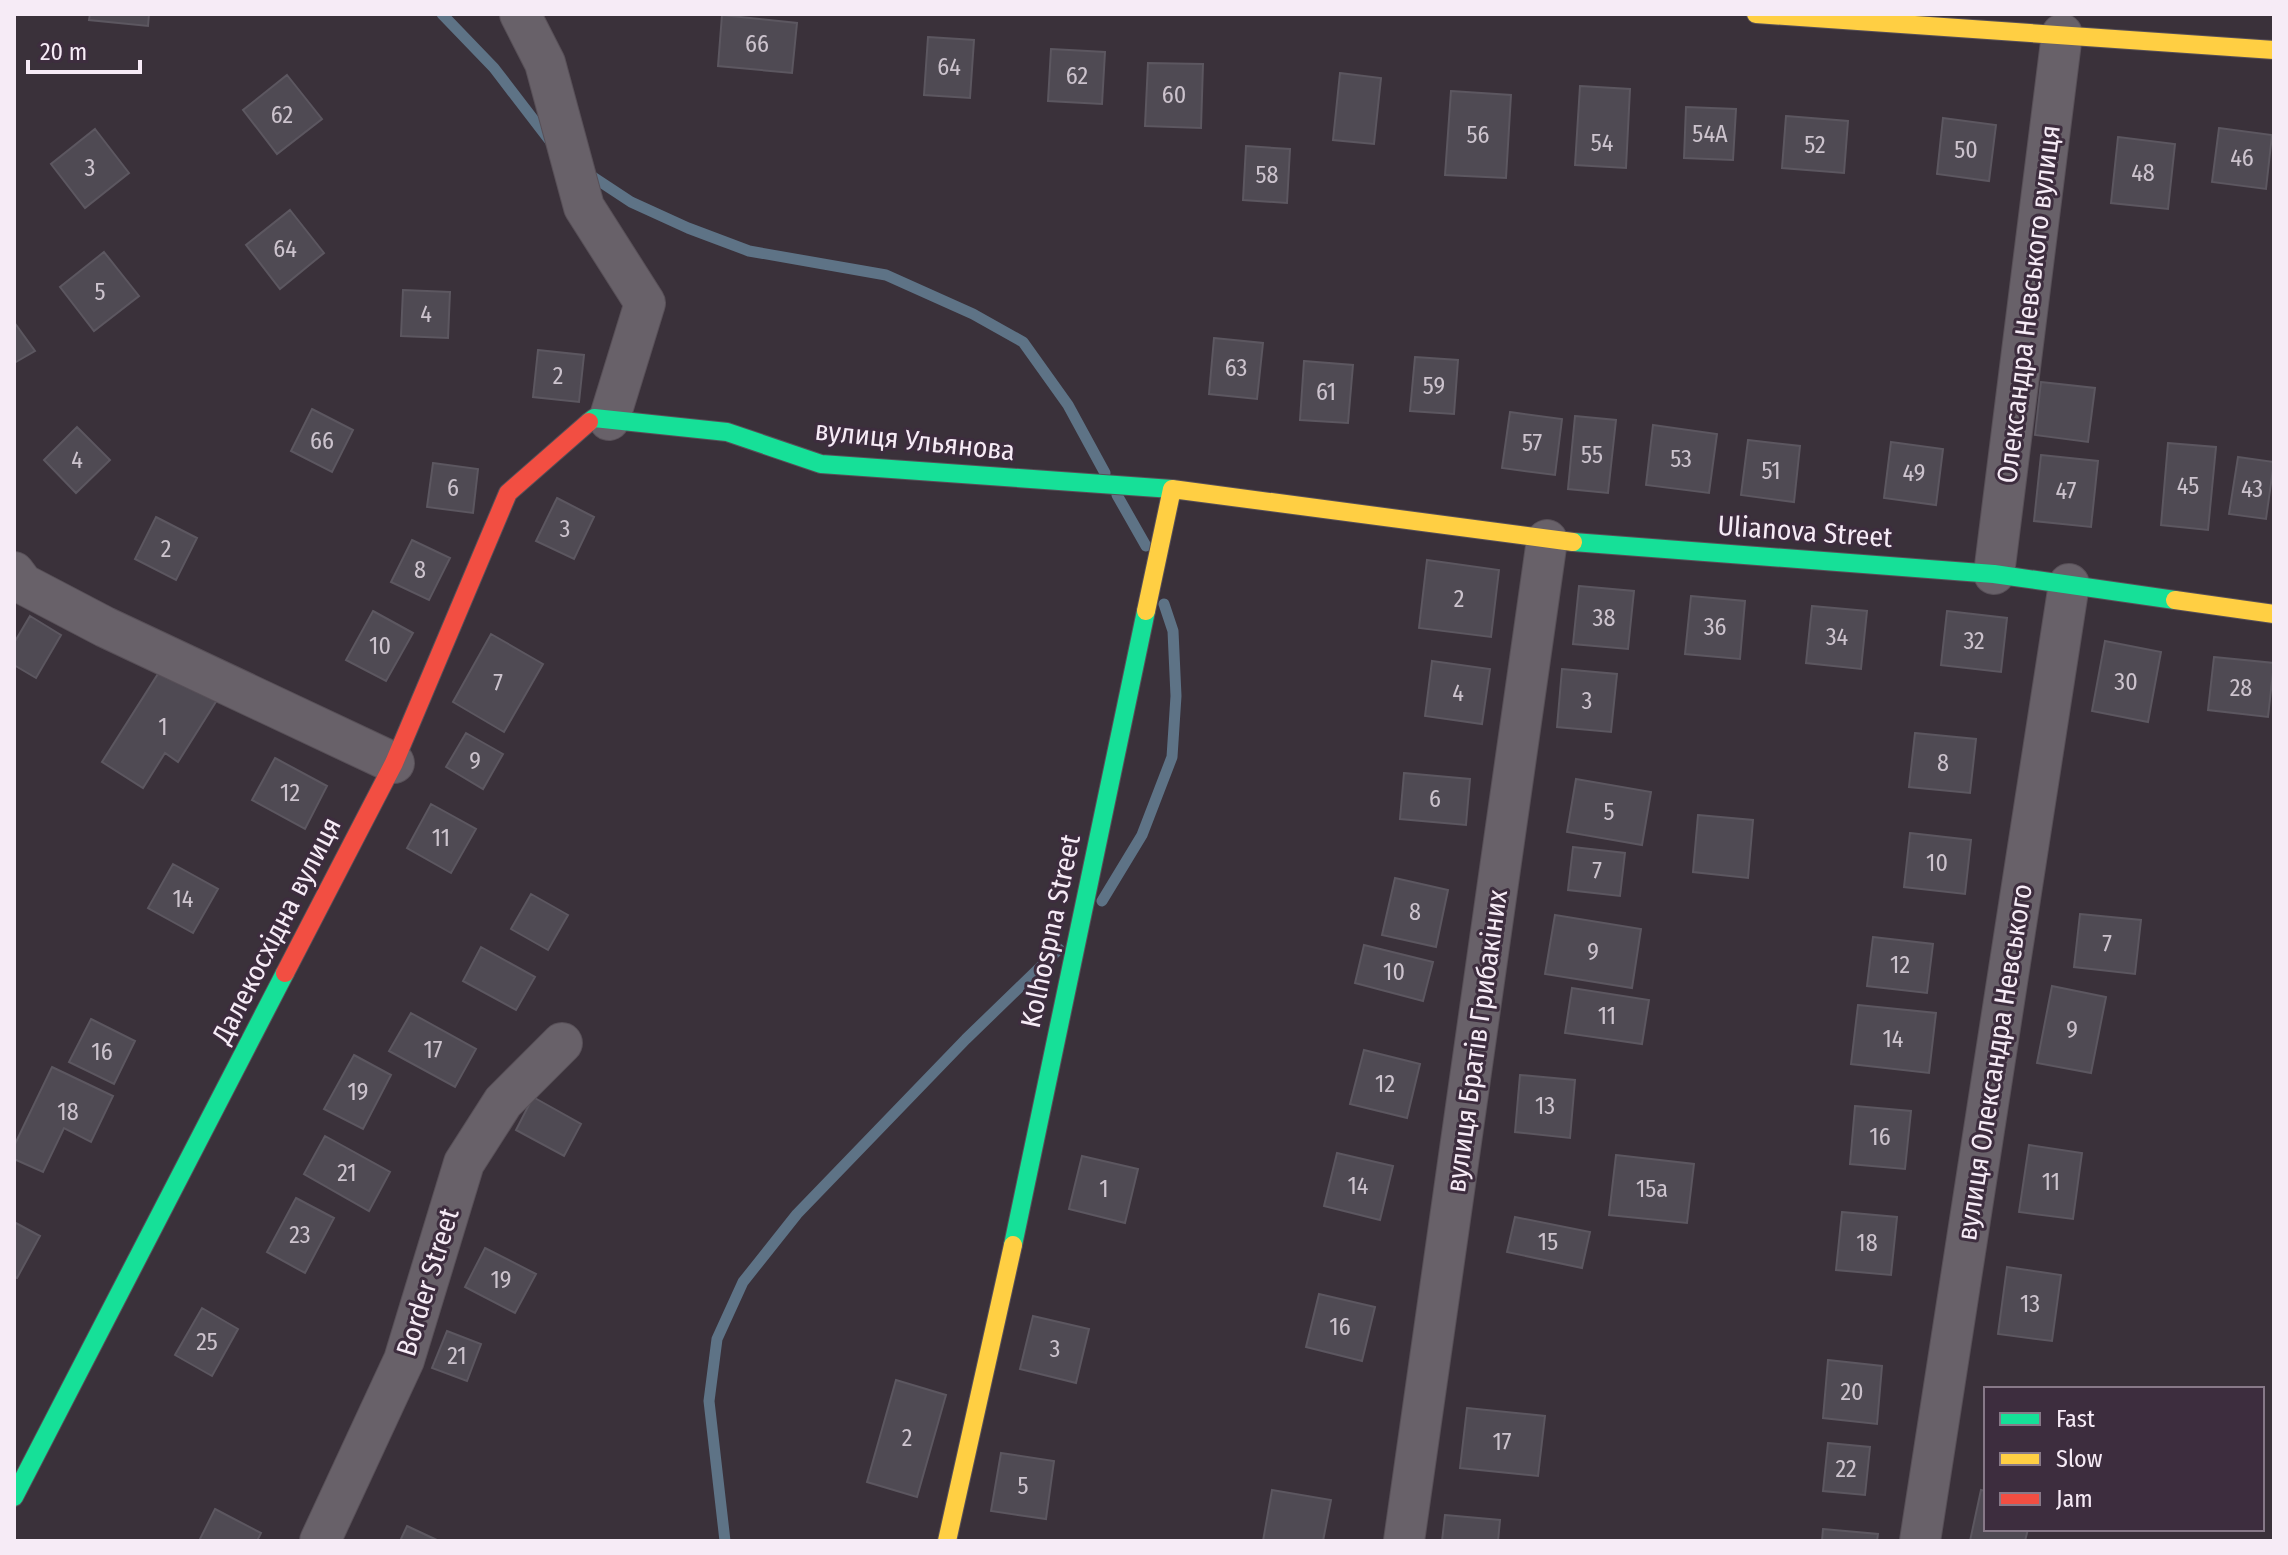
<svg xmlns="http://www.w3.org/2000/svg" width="2288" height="1555" font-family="'Fira Sans Condensed',sans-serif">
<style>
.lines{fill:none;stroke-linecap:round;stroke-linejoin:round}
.stream{stroke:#5e7386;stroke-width:11}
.building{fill:#4f4a53;stroke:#5c5760;stroke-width:2}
.street-casing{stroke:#585058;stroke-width:42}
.fast-casing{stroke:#585058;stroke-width:20}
.slow-casing{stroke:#585058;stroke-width:20}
.jam-casing{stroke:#585058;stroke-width:20}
.street{stroke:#686169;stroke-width:40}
.fast{stroke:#16e098;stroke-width:18}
.slow{stroke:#ffcf43;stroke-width:18}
.jam{stroke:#f24e42;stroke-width:18}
.labels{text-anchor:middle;stroke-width:6;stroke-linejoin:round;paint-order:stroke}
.number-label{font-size:24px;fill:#ccc3cd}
.street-label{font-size:28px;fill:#f6ebf6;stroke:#3d2d3e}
</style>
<rect width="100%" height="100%" fill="#3a313a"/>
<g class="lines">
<path class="stream" d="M442,14L494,68L550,141
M587,173L631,202L688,228L749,251L886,275L973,314L1023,342L1068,405L1105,473
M1117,495L1146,546
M1102,901L1142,835L1172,757L1176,696L1173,631L1164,604
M725,1541L709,1401L717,1339L743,1282L797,1214L966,1039L1059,949"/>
</g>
<path class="building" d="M90,14H149L148,26L89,20Z
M722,15L797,23L792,73L718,66Z
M928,37L974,40L970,98L924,95Z
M1051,49L1105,52L1102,104L1048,101Z
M1148,63L1203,64L1201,128L1145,126Z
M1340,73L1381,78L1374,144L1333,140Z
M287,75L322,119L277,154L243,110Z
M1580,86L1630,89L1626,168L1575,165Z
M1451,91L1511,95L1506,178L1445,175Z
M1686,107L1736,109L1733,160L1684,158Z
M1786,116L1848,121L1844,173L1782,168Z
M1943,118L1996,125L1989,181L1937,174Z
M2219,128L2272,135L2266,189L2212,182Z
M95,129L129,173L85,208L51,164Z
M2118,137L2175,144L2168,209L2111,203Z
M1246,146L1290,149L1287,203L1243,200Z
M290,210L324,253L280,289L246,245Z
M104,252L139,296L94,331L60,287Z
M403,290L450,292L448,338L401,336Z
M14,322L35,351L14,363Z
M1214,338L1263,343L1257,399L1209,394Z
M538,350L584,355L579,402L533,397Z
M1415,357L1458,360L1454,414L1410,411Z
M1304,361L1353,365L1348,423L1300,420Z
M2041,382L2095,388L2088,442L2035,435Z
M312,409L353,430L332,472L291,451Z
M1510,412L1562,419L1555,475L1502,468Z
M1575,416L1616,420L1608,493L1568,489Z
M1653,425L1717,434L1709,493L1646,485Z
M77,427L110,460L76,493L44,460Z
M1748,440L1800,446L1794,502L1741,495Z
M1891,442L1943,449L1936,505L1884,498Z
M2168,443L2216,447L2208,530L2161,525Z
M2041,455L2098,461L2091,527L2034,521Z
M2238,457L2274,462L2266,519L2229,514Z
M433,463L478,469L473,513L427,507Z
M557,498L594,517L574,559L536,541Z
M156,517L197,538L176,580L135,559Z
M412,540L450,558L429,600L391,582Z
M1427,560L1499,570L1491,637L1419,628Z
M1579,586L1634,591L1628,649L1573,644Z
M1691,596L1745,601L1740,659L1685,654Z
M1812,606L1867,611L1861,669L1806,663Z
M373,611L413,633L386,681L346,660Z
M1947,611L2007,618L2001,672L1941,665Z
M30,616L61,635L36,678L14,665V643Z
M491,634L543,664L504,732L453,702Z
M2105,641L2161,652L2148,722L2092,711Z
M2214,657L2274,663L2268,717L2208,710Z
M1432,661L1490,669L1482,724L1425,716Z
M163,666L217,700L178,762L165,753L143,788L102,762Z
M1562,669L1617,674L1611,732L1557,727Z
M466,733L503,754L483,789L446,767Z
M1915,733L1976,739L1970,793L1909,787Z
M275,758L327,786L305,829L252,800Z
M1404,773L1470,779L1466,825L1400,819Z
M1576,779L1651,792L1642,845L1567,832Z
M431,804L476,829L451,873L407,848Z
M1698,815L1753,820L1748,878L1693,872Z
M1910,833L1971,840L1965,894L1904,887Z
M1573,847L1625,853L1620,896L1568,890Z
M173,864L218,889L193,933L148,908Z
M1395,878L1448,890L1436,947L1382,935Z
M531,894L568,915L548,950L511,929Z
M2080,914L2141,920L2135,974L2074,967Z
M1555,915L1641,929L1632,988L1545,974Z
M1873,937L1933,944L1927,993L1867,986Z
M1364,945L1433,962L1423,1001L1355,983Z
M481,947L535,977L516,1010L463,981Z
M2052,986L2106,997L2091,1073L2037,1063Z
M1572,988L1649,1000L1642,1044L1565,1033Z
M1858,1005L1936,1013L1929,1073L1851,1064Z
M411,1013L476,1049L455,1087L389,1051Z
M91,1019L135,1041L114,1084L69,1062Z
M1364,1050L1420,1064L1407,1118L1350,1104Z
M354,1055L391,1075L363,1129L324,1109Z
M52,1067L113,1096L91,1142L64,1128L43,1172L14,1159V1146Z
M1520,1075L1575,1080L1570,1138L1515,1132Z
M533,1097L581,1124L564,1156L516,1130Z
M1855,1106L1911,1111L1905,1169L1850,1164Z
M325,1136L390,1172L369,1211L304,1174Z
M2029,1145L2082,1153L2073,1219L2019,1212Z
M1337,1153L1393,1166L1380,1220L1324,1206Z
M1616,1155L1694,1164L1687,1223L1609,1215Z
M1082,1156L1138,1169L1125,1223L1069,1209Z
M296,1198L334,1218L305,1273L267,1252Z
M1842,1212L1897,1217L1891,1275L1836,1270Z
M1515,1217L1590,1232L1582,1268L1507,1252Z
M14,1222L40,1236L17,1278L14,1277Z
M485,1248L536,1274L515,1313L465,1287Z
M2007,1267L2061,1275L2052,1341L1998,1334Z
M1319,1294L1375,1307L1362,1361L1306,1347Z
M202,1308L238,1329L212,1376L175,1355Z
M1033,1316L1089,1329L1076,1383L1020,1369Z
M447,1331L481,1344L467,1381L432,1368Z
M1828,1360L1882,1366L1877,1424L1823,1418Z
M896,1380L946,1395L917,1497L867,1482Z
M1467,1408L1545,1416L1538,1476L1460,1468Z
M1828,1443L1870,1447L1865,1495L1823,1491Z
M1001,1453L1054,1461L1046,1519L991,1511Z
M1272,1490L1331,1500L1323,1541H1263Z
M1981,1490L1986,1491V1529H2028L2025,1541H1970Z
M215,1509L261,1533L257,1541H199Z
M1445,1515L1500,1520L1498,1541H1442Z
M407,1526L439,1541H400Z
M1823,1529L1878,1534L1877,1541H1822Z"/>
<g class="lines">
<defs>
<path id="street" d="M520,14L545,63L584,207L645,303L609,420
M14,572L23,584L105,627L394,763
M1994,574L2062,34
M320,1541L404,1360L464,1163L503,1102L562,1043
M1404,1541L1547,540
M1920,1541L2069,584"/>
<path id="fast" d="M589,422L594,418L727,432L821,464L1172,489
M1573,542L1994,574L2175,600
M1013,1245L1146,611
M14,1497L285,973"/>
<path id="slow" d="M1756,14L2274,50
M2175,600L2274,614
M1146,611L1172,489L1573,542
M947,1541L1013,1245"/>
<path id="jam" d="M285,973L394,763L508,493L589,422"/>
</defs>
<use href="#street" class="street-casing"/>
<use href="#fast" class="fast-casing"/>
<use href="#slow" class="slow-casing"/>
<use href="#jam" class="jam-casing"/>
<use href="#street" class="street"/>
<use href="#fast" class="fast"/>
<use href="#slow" class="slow"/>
<use href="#jam" class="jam"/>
</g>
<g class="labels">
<g class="number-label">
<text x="757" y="52">66</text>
<text x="949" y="75">64</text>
<text x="1077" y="84">62</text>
<text x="1174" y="103">60</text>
<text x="282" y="123">62</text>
<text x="1710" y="142">54А</text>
<text x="1478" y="143">56</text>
<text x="1602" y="151">54</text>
<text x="1815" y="153">52</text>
<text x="1966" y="158">50</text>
<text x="2242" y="166">46</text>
<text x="90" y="176">3</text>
<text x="2143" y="181">48</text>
<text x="1267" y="183">58</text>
<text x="285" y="257">64</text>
<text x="100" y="300">5</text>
<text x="426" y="322">4</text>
<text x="1236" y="376">63</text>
<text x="558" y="384">2</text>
<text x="1434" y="394">59</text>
<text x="1326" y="400">61</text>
<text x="322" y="449">66</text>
<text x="1532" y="451">57</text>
<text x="1592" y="463">55</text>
<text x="1681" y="467">53</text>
<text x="77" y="468">4</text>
<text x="1771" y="479">51</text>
<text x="1914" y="481">49</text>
<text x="2188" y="494">45</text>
<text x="453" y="496">6</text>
<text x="2252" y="497">43</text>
<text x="2066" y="499">47</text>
<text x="565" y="537">3</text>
<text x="166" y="557">2</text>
<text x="420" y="578">8</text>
<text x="1459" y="607">2</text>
<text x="1604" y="626">38</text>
<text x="1715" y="635">36</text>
<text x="1837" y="645">34</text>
<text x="1974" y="649">32</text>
<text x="380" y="654">10</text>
<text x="2126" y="690">30</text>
<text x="498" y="691">7</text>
<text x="2241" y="696">28</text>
<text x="1458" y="701">4</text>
<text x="1587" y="709">3</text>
<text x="163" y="735">1</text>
<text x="475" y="769">9</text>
<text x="1943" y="771">8</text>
<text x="290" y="801">12</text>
<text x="1435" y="807">6</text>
<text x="1609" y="820">5</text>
<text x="441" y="846">11</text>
<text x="1937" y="871">10</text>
<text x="1597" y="879">7</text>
<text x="183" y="907">14</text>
<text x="1415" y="920">8</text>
<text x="2107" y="952">7</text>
<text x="1593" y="960">9</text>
<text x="1900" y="973">12</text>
<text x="1394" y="980">10</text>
<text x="1607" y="1024">11</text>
<text x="2072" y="1038">9</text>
<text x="1893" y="1047">14</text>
<text x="433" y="1058">17</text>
<text x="102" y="1060">16</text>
<text x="1385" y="1092">12</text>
<text x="358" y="1100">19</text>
<text x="1545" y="1114">13</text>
<text x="68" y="1120">18</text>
<text x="1880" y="1145">16</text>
<text x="347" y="1181">21</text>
<text x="2051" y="1190">11</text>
<text x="1358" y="1194">14</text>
<text x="1104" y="1197">1</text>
<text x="1652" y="1197">15а</text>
<text x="300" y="1243">23</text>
<text x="1548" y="1250">15</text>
<text x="1867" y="1251">18</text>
<text x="501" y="1288">19</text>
<text x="2030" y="1312">13</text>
<text x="1340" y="1335">16</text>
<text x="207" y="1350">25</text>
<text x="1055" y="1357">3</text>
<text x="457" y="1364">21</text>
<text x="1852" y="1400">20</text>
<text x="907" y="1446">2</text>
<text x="1502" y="1450">17</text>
<text x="1846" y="1477">22</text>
<text x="1023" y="1494">5</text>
</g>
<g class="street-label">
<text transform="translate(2028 304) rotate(-83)" y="10">Олександра Невського вулиця</text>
<text transform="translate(915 440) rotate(6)" y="10">вулиця Ульянова</text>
<text transform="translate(1805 531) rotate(4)" y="10">Ulianova Street</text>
<text transform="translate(276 930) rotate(-63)" y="10">Далекосхідна вулиця</text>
<text transform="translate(1050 931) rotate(-78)" y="10">Kolhospna Street</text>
<text transform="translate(1476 1041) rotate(-82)" y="10">вулиця Братів Грибакіних</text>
<text transform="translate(1994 1062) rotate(-81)" y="10">вулиця Олександра Невського</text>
<text transform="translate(427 1282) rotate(-73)" y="10">Border Street</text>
</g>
</g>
<rect width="2288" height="1555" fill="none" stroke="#f6ebf6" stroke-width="32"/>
<rect x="1984" y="1387" width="280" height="144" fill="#3d2d3e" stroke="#877988" stroke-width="2"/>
<rect x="2000" y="1413" width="40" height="12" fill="#16e098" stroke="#877988" stroke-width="2"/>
<text x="2056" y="1427" font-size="24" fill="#f6ebf6">Fast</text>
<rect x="2000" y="1453" width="40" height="12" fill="#ffcf43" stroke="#877988" stroke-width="2"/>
<text x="2056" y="1467" font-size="24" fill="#f6ebf6">Slow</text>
<rect x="2000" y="1493" width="40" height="12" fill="#f24e42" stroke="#877988" stroke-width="2"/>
<text x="2056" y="1507" font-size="24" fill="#f6ebf6">Jam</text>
<path d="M28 60v12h112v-12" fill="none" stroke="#f6ebf6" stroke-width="4"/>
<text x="40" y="60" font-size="24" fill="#f6ebf6" stroke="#3d2d3e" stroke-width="6" paint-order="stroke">20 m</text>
</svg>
